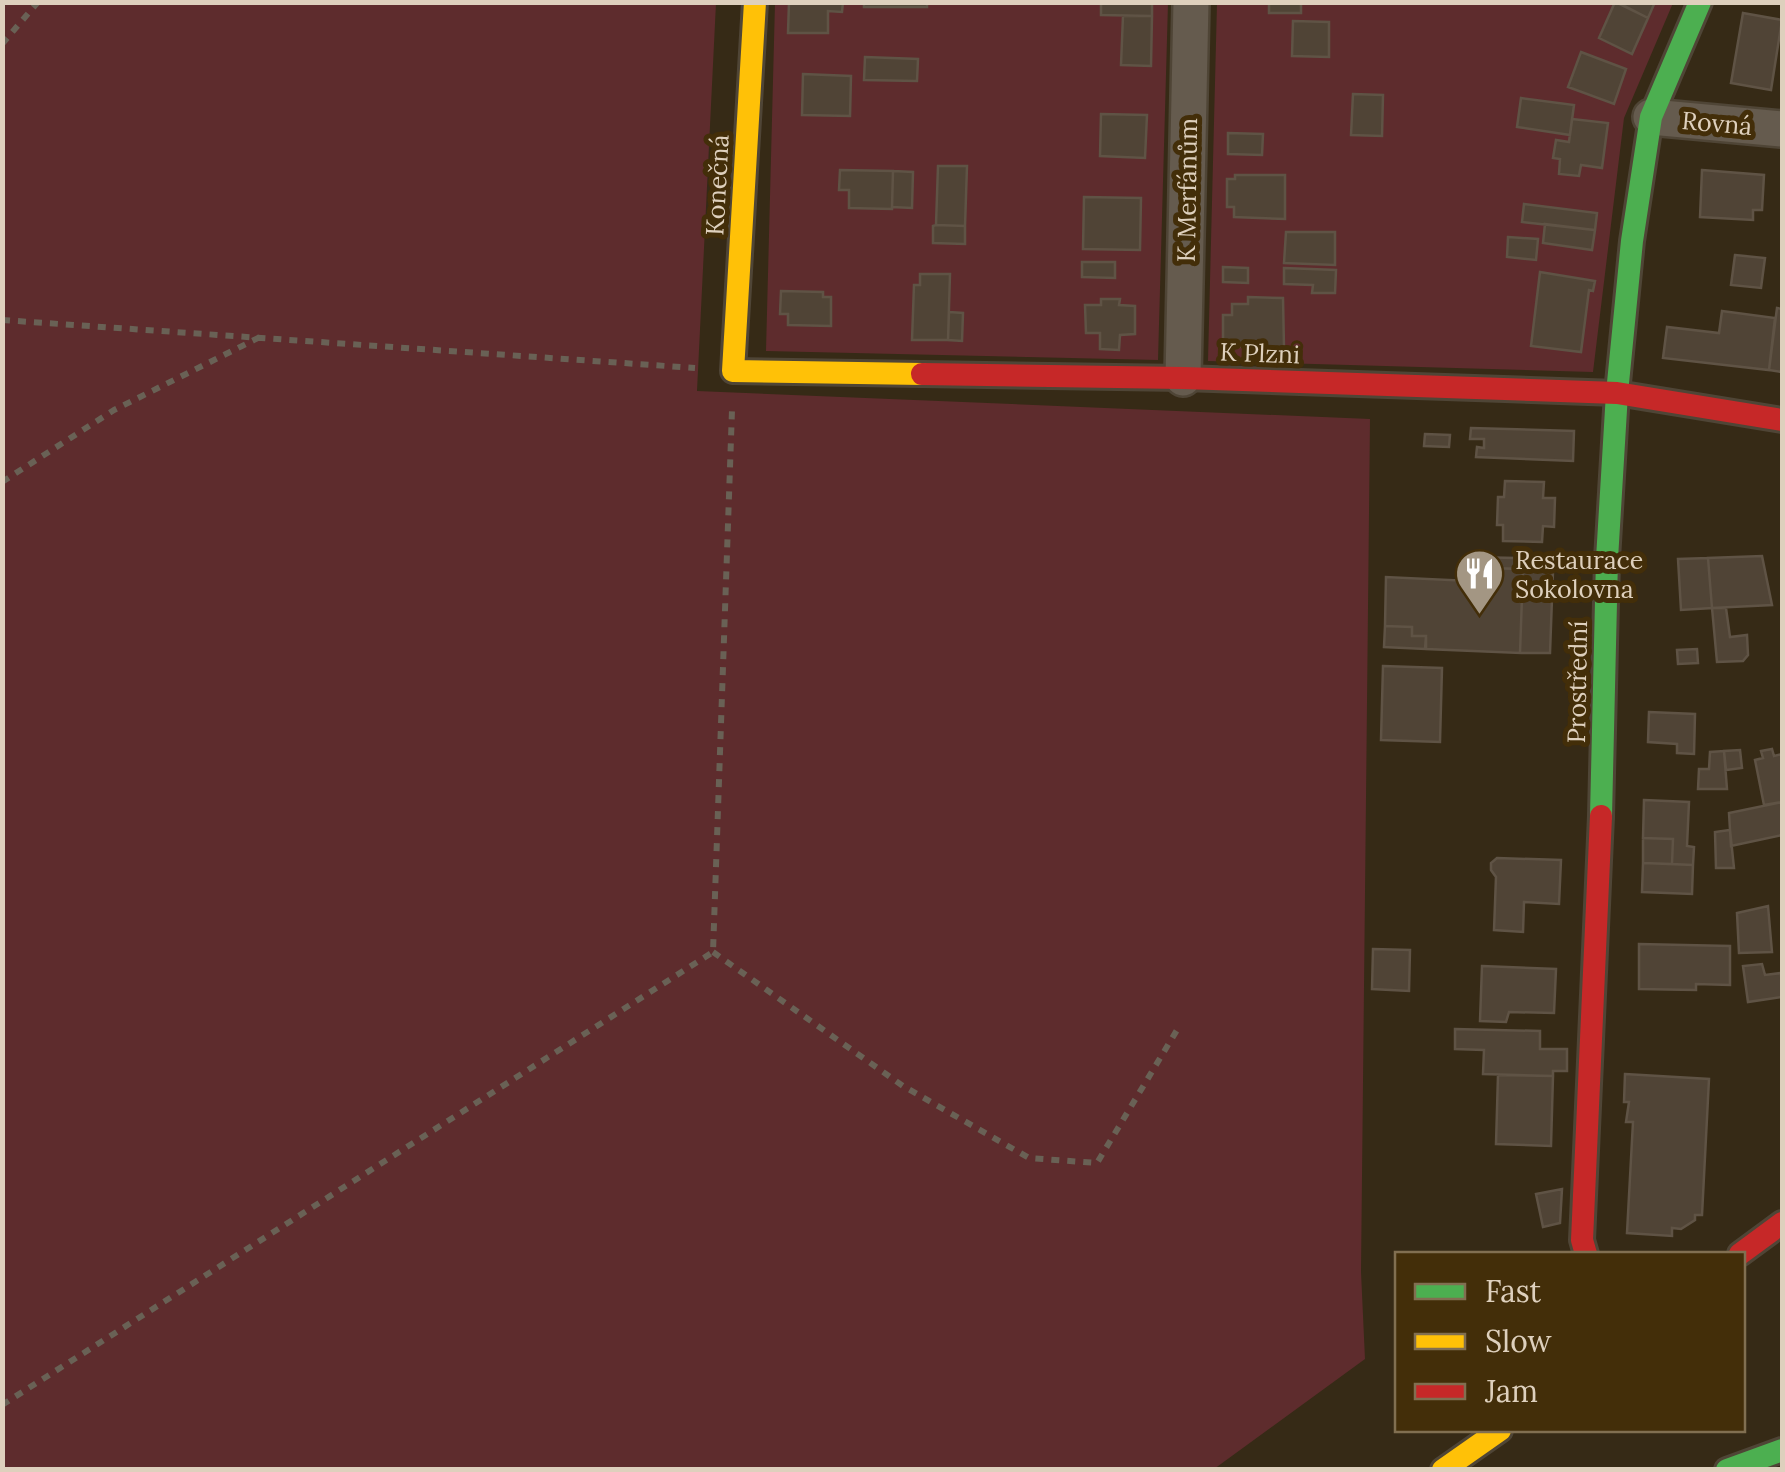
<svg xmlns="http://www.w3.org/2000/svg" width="1785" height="1472" font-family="Lora,serif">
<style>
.green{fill:#5e2c2d}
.building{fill:#504436;stroke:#5f5345;stroke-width:2.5}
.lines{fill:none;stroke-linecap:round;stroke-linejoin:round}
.street-casing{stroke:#4f4536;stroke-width:40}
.fast-casing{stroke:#4f4536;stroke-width:28}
.slow-casing{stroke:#4f4536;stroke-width:28}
.jam-casing{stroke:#4f4536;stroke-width:28}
.path{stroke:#696155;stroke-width:6;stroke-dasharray:8 8;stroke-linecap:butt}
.street{stroke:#655b4e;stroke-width:35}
.fast{stroke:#4caf50;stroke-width:22}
.slow{stroke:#ffc107;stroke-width:22}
.jam{stroke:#c62828;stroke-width:22}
.labels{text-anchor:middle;stroke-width:10;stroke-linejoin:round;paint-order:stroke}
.street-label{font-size:25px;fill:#ded0bd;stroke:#432e09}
.poi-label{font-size:25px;fill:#ded0bd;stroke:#432e09;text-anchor:start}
</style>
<rect width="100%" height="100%" fill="#362a16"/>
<path class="green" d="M3,3H716L697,391L1370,419L1361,1272L1365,1359L1214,1469L3,1470Z
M775,3H1168L1158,360L766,351Z
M1217,3H1673L1624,118L1593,372L1208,361Z"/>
<path class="building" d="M789,2H843L842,12L828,11V33H788Z
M864,2H927V7H864Z
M1101,2H1152V16L1101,15Z
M1269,2H1301V13H1269Z
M1615,2L1648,18L1632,54L1599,38Z
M1617,2H1655L1648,18Z
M1743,13L1782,20L1771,90L1731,83Z
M1123,16H1152L1151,66L1121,65Z
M1293,21L1329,22V57L1292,56Z
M1581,52L1626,69L1614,104L1568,87Z
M865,57L918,59L917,81L864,80Z
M803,74L851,76L850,116L802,115Z
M1353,94L1383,95L1382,136L1351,135Z
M1521,98L1574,105L1570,135L1517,127Z
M1101,114L1147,115L1145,158L1100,156Z
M1572,119L1608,123L1602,168L1581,165L1579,176L1559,174L1560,159L1553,158L1556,140L1569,142Z
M1228,133L1263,134L1262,155L1228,154Z
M938,166H967L965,226L936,225Z
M840,170L893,171L892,209L849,208V190H839Z
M1702,170L1764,175L1762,210H1753V220L1700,217Z
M893,171L913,172L912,208L892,207Z
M1235,175H1285V219L1234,217V207H1227V179H1235Z
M1084,197L1141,198L1140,250L1083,249Z
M1524,204L1597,213L1595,230L1522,222Z
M1545,224L1595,230L1592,250L1543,243Z
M936,225L965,226V244L933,243V226Z
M1286,232H1335V265L1284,263Z
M1508,237L1538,239L1536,260L1507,257Z
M1735,255L1765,258L1761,288L1731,285Z
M1082,262H1115V278L1082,277Z
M1223,267L1248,268V283L1223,282Z
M1284,268L1336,270L1335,293H1312L1313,285L1284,284Z
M1540,272L1595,281L1593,291L1589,290L1581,352L1531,346Z
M920,274H950L948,340H912L914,285H920Z
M781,291L823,292V297H831V326L788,325V314H780Z
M1248,297L1283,298L1284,348L1223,346V315H1232V304H1248Z
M1101,299H1120L1119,305L1135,306V334L1120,335L1119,350L1100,349V333H1086L1085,305H1101Z
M1777,308L1782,309V372L1769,370Z
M1722,311L1775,318L1769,370L1663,358L1667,327L1719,333Z
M949,312L963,313L962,341L948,340Z
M1471,428L1574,431L1573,461L1476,457L1477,447L1484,448V439H1470Z
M1425,434L1450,435L1449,447L1424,446Z
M1505,481L1544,482L1543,498H1555L1554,527L1543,526L1542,542L1503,541V525H1497L1498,497H1504Z
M1762,556L1772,605L1712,608L1708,558Z
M1469,557L1516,558V569L1491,568V582L1468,581Z
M1708,558L1712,608L1681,610L1678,559Z
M1491,568L1523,569L1520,653L1426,649V636H1412V627L1385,626L1386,577L1491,582Z
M1523,569L1553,571L1550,653H1520Z
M1712,608H1726L1730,637L1747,635L1748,655L1743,661L1717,662Z
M1385,626L1412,627V636H1426L1425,649L1384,647Z
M1697,649L1698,663L1678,664L1677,650Z
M1383,666L1442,668L1440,742L1381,740Z
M1649,712L1695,714L1694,754L1677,753V744L1648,742Z
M1772,749L1774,756L1782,754V802L1764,805L1755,760L1763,758L1761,751Z
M1740,750L1742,768L1726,770L1724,751Z
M1724,751L1727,789H1698L1699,769H1709L1710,752Z
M1644,800L1689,802L1687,846L1694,847L1693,865L1672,864L1673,839L1643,838Z
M1782,802V835L1731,846L1729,813Z
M1730,830L1734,868H1716L1715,832Z
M1643,838L1673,839L1672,864L1643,863Z
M1497,858L1561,860L1559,904L1524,902L1523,932L1494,930L1496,877L1491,870V863Z
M1643,863L1693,865L1692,894L1642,892Z
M1768,906L1772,952L1739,953L1737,913Z
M1639,944L1730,946V985L1696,984V990L1639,989Z
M1373,949L1410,950L1409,991L1372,989Z
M1762,964L1765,975L1781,973L1782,997L1748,1002L1743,966Z
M1482,966L1556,969L1554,1013L1509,1012L1506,1022L1480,1021Z
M1455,1029L1540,1031V1049H1567V1071H1553V1076L1483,1074L1484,1050L1455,1049Z
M1625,1074L1709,1079L1702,1215H1695V1220L1681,1229L1672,1228V1236L1627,1233L1633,1122H1626L1629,1102H1624Z
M1498,1075L1553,1076L1551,1146L1496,1144Z
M1562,1189L1560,1223L1543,1227L1536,1194Z"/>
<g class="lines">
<defs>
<path id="street" d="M1651,117L1782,129
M1183,378L1191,2"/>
<path id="fast" d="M1601,816L1607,559L1617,393L1632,241L1651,117L1700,2
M1727,1470L1782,1450"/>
<path id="slow" d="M755,2L733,371L922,374
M1443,1470L1500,1430"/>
<path id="jam" d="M922,374L1183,378L1617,393L1782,420
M1586,1254L1582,1240L1601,816
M1740,1254L1782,1223"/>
</defs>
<use href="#street" class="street-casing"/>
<use href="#fast" class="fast-casing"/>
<use href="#slow" class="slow-casing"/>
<use href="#jam" class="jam-casing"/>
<path class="path" d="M2,44L38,2
M2,320L695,368
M2,482L114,410L260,337
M713,952L903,1086L1029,1158L1097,1163L1177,1030
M2,1405L713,952L732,410"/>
<use href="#street" class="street"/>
<use href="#fast" class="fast"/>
<use href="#slow" class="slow"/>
<use href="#jam" class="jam"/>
</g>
<defs>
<symbol id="restaurant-pin" viewBox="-11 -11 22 30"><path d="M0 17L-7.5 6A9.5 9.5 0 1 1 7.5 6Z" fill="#a39683" stroke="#432e09"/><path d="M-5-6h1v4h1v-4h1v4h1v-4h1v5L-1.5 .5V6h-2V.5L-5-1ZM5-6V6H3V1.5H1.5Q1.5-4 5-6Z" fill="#fff"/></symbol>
</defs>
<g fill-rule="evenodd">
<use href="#restaurant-pin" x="1452" y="546" width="55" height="75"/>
</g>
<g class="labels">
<g class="street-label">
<text transform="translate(1717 123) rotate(5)" y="9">Rovná</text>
<text transform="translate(717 185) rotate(-87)" y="9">Konečná</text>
<text transform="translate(1187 190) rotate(-89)" y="9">K Merfánům</text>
<text transform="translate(1260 353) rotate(2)" y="9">K Plzni</text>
<text transform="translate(1577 682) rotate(-89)" y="9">Prostřední</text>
</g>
<g class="poi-label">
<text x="1515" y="569">Restaurace<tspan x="1515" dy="29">Sokolovna</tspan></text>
</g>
</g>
<rect width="1785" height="1472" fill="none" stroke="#ded0bd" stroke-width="10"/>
<rect x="1395" y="1252" width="350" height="180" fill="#432e09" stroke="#816f51" stroke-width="2.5"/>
<rect x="1415" y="1284" width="50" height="15" fill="#4caf50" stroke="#816f51" stroke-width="2.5"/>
<text x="1485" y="1302" font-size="30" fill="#ded0bd">Fast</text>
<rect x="1415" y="1334" width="50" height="15" fill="#ffc107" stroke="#816f51" stroke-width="2.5"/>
<text x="1485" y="1352" font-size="30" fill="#ded0bd">Slow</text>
<rect x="1415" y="1384" width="50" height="15" fill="#c62828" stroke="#816f51" stroke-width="2.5"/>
<text x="1485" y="1402" font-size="30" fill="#ded0bd">Jam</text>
</svg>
